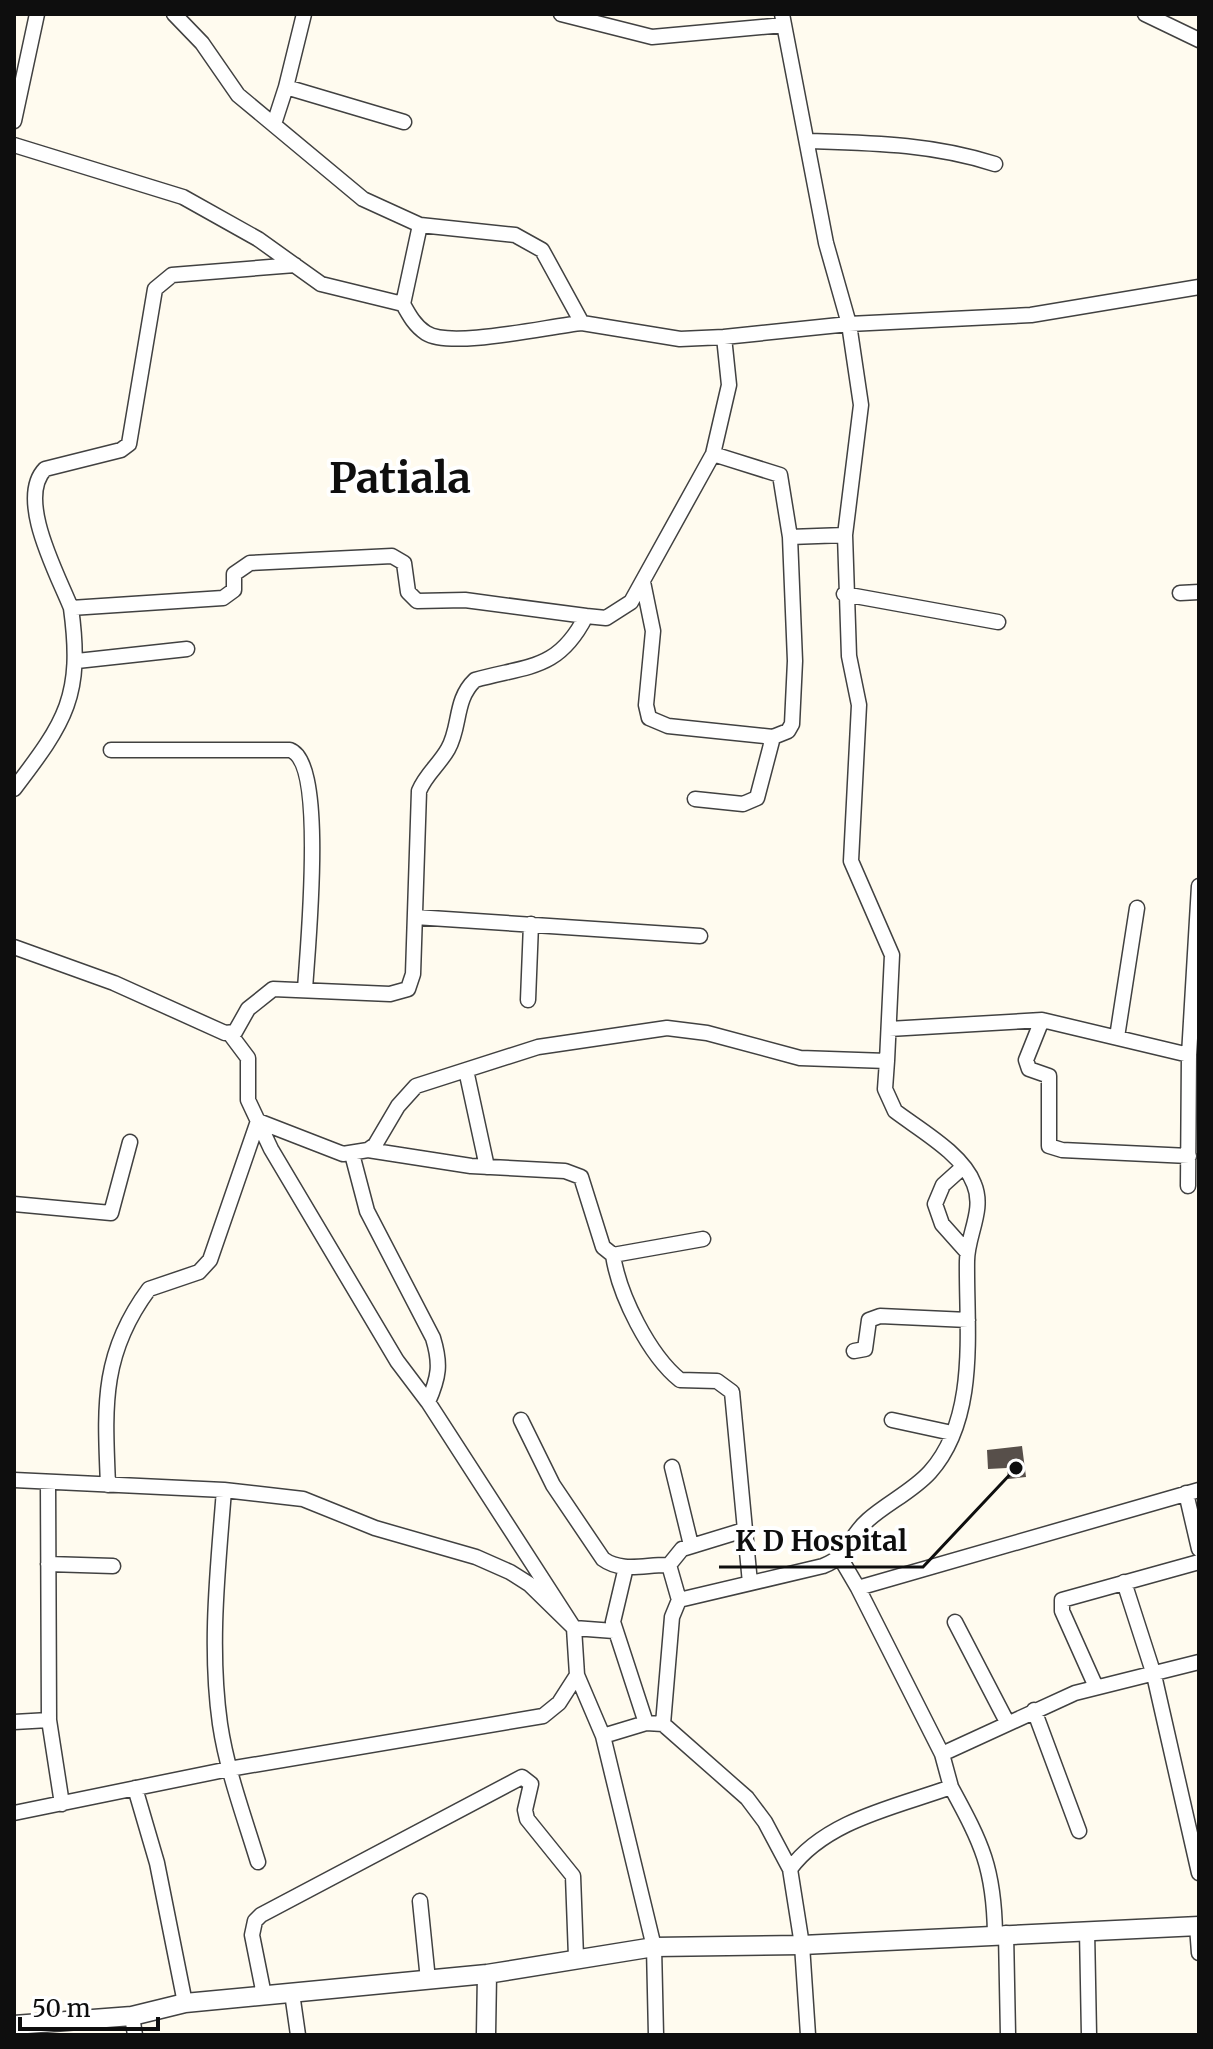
<svg xmlns="http://www.w3.org/2000/svg" width="1213" height="2049" font-family="Merriweather,serif">
<style>
.building{fill:#574f4a}
.lines{fill:none;stroke-linecap:round;stroke-linejoin:round}
.minor-casing{stroke:#414141;stroke-width:17}
.tertiary-casing{stroke:#414141;stroke-width:21}
.minor{stroke:#fff;stroke-width:14}
.tertiary{stroke:#fff;stroke-width:18}
.labels{text-anchor:middle;stroke-width:8;stroke-linejoin:round;paint-order:stroke}
.town-label{font-size:42px;font-weight:bold;fill:#0e0e0e;stroke:#fff}
.leader{fill:none;stroke:#0e0e0e;stroke-width:3}
.callout-dot{fill:#0e0e0e;stroke:#fff;stroke-width:3}
.callout-label{font-size:28px;text-anchor:middle;font-weight:bold;fill:#0e0e0e;stroke:#fff;stroke-width:8;stroke-linejoin:round;paint-order:stroke}
</style>
<rect width="100%" height="100%" fill="#fffbef"/>
<path class="building" d="M1022,1446L1026,1477L1008,1479L1007,1468L988,1469L987,1450Z"/>
<g class="lines">
<defs>
<path id="minor" d="M174,14L202,43L238,95L363,199L420,225L515,235L542,250L582,323L680,339L724,337L849,324L1031,315L1199,287
M561,14L652,37L784,25
M1145,14L1199,40
M286,87L304,14
M14,121L37,14
M274,124L286,87L404,122
M809,141C874,143 933,144 995,164
M14,145L183,197L258,239L321,284L403,304L420,225
M403,304C409,315 415,326 426,333C451,349 549,326 582,323
M713,454L780,475L790,537
M643,582L653,631L646,705L649,718L668,726L773,737
M1180,593L1199,592
M844,594L998,622
M71,608C58,575 16,499 45,469L121,450L129,444L155,289L172,275L295,265
M77,661L187,649
M111,750H290C327,763 307,951 305,990
M14,789C66,721 83,696 71,608L223,598L234,590V574L250,563L392,556L404,563L408,592L417,601L465,600L586,616
M695,799L743,804L757,798L773,737L788,731L792,724L795,661L790,537L845,535
M415,917L700,936
M14,947L114,983L225,1033L235,1032L248,1009L273,989L390,994L408,989L413,974L419,791C426,774 439,765 448,749C461,726 454,700 475,680C528,665 558,671 586,616L606,618L631,602L713,454L729,385L724,337
M528,1000L531,924
M1042,1020L1026,1060L1029,1069L1049,1076V1146L1062,1150L1189,1156
M889,1029L1042,1020L1189,1055L1199,886
M230,1034L248,1058V1100L271,1149L397,1361L428,1402L574,1628L577,1675L603,1736L654,1947L656,2035
M1117,1037L1137,908
M466,1070L487,1167
M368,1150L471,1166L565,1171L581,1177L603,1247L613,1255L703,1239
M352,1154L367,1211L433,1338C441,1364 439,1377 428,1402
M963,1167L943,1185L935,1204L942,1224L967,1252
M1188,1186L1189,1055
M14,1204L111,1213L130,1142
M613,1255C619,1295 649,1355 680,1380L717,1381L732,1392L750,1583
M854,1351L865,1349L869,1320L880,1316L968,1320
M521,1420L553,1485L603,1559C622,1573 647,1564 669,1565L679,1600
M892,1420L952,1433
M672,1467L691,1545
M14,1480L224,1490L303,1499L375,1528L476,1557L510,1572L529,1584L574,1628L614,1631
M48,1482L49,1720L62,1804
M108,1485C105,1409 100,1355 149,1289L199,1272L210,1260L258,1121L343,1154L368,1150L375,1145L398,1106L416,1086L538,1047L667,1028L707,1033L800,1058L887,1061L892,955L851,861L859,705L849,656L845,535L861,405L849,324L826,243L782,14
M224,1490C218,1568 209,1646 220,1724C227,1771 244,1816 258,1862
M1186,1493L1199,1549
M841,1559L858,1588
M48,1564L113,1566
M669,1565L682,1549L744,1530
M626,1567L613,1622L646,1723
M1124,1582L1154,1675L1199,1873
M955,1622L1007,1722
M1096,1687L1062,1611V1600L1199,1562
M1034,1710L1079,1831
M14,1722L49,1720
M663,1724L747,1798L765,1822L790,1869
M603,1736L646,1723L663,1724L672,1617L679,1600L823,1566C851,1555 847,1538 868,1520C887,1503 913,1491 930,1472C979,1417 966,1328 967,1261C967,1235 985,1210 974,1184C963,1154 920,1130 895,1111L885,1089L887,1061
M942,1754L1075,1693L1199,1662
M951,1787C982,1844 994,1868 995,1934
M135,1788L157,1863L185,2003
M14,1813L229,1769L543,1716L559,1703L577,1675
M420,1901L428,1980
M1197,1926L1199,1953
M1087,1930L1089,2035
M1006,1933L1008,2035
M292,1993L298,2035
M264,1995L252,1935L255,1921L261,1915L522,1777L531,1784L525,1810L527,1819L573,1876L576,1957
M132,2016L135,2035
M808,2035L802,1945L790,1869C826,1820 896,1807 951,1787L942,1754L858,1588L1199,1490"/>
<path id="tertiary" d="M14,2025L132,2016L185,2003L487,1974L654,1947L802,1945L1199,1926
M486,2035L487,1974"/>
</defs>
<use href="#minor" class="minor-casing"/>
<use href="#tertiary" class="tertiary-casing"/>
<use href="#minor" class="minor"/>
<use href="#tertiary" class="tertiary"/>
</g>
<g class="labels">
<g class="town-label">
<text x="400" y="493">Patiala</text>
</g>
</g>
<path class="leader" d="M1016 1468L923 1567H719"/>
<circle class="callout-dot" cx="1016" cy="1468" r="8"/>
<g class="callout-label">
<text x="821" y="1551">K D Hospital</text>
</g>
<rect width="1213" height="2049" fill="none" stroke="#0e0e0e" stroke-width="32"/>
<path d="M20 2017v12h138v-12" fill="none" stroke="#0e0e0e" stroke-width="4"/>
<text x="32" y="2017" font-size="24" fill="#0e0e0e" stroke="#ffffff" stroke-width="6" paint-order="stroke">50 m</text>
</svg>
